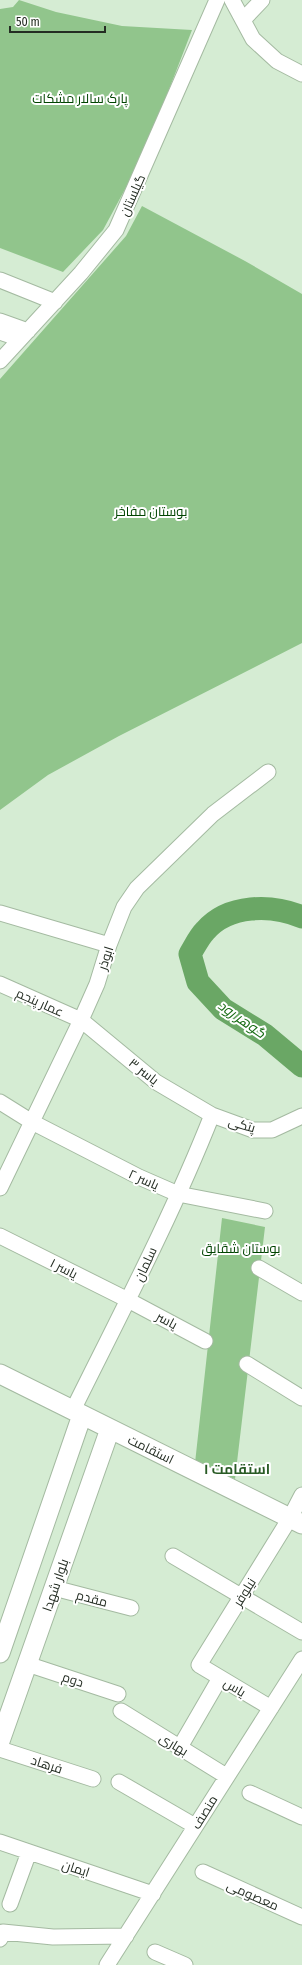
<svg xmlns="http://www.w3.org/2000/svg" width="302" height="1965" font-family="'Fira Sans Condensed',Cairo,sans-serif">
<style>
.green{fill:#91c58c}
.lines{fill:none;stroke-linecap:round;stroke-linejoin:round}
.river{stroke:#6aa765;stroke-width:23}
.minor-casing{stroke:#a4baa1;stroke-width:17}
.major-casing{stroke:#a4baa1;stroke-width:21}
.minor{stroke:#fff;stroke-width:15}
.major{stroke:#fff;stroke-width:19}
.labels{text-anchor:middle;stroke-width:4;stroke-linejoin:round;paint-order:stroke}
.park-label{font-size:13px;fill:#040;stroke:#fff}
.street-label{font-size:13px;fill:#242d23;stroke:#fff}
.water-label{font-size:14px;font-style:italic;fill:#156a11;stroke:#fff}
.neighbourhood-label{font-size:14px;font-weight:bold;fill:#295b25;stroke:#fff}
</style>
<rect width="100%" height="100%" fill="#d5ecd3"/>
<path class="green" d="M19,0L56,12L122,26L192,30L144,154L103,230L63,272L0,248V9L13,7Z
M142,206L245,261L302,294V643L119,736L48,775L0,810V379L126,236Z
M222,1218L265,1227L235,1479L195,1463Z"/>
<g class="lines">
<path class="river" d="M302,917C272,904 228,904 205,931C199,937 195,946 190,954L198,982L223,1009L265,1035L302,1066"/>
<defs>
<path id="minor" d="M232,0L253,39L277,61L302,74
M243,20L262,0
M0,280L55,302
M0,321L28,331
M0,332L20,339
M0,361L81,273L116,230L217,0
M0,913L109,945
M0,984L81,1020L156,1082L212,1115L253,1130H272L302,1116
M0,1102L32,1122L139,1177L178,1194L265,1211
M0,1188L81,1020L97,984L109,945L124,907L137,888L213,814L268,772
M0,1236L128,1300L205,1341
M259,1268L302,1293
M247,1364L302,1398
M73,1410C121,1313 172,1216 212,1115
M173,1556L302,1632
M54,1588L131,1608
M27,1664L118,1694
M271,1708L199,1665L290,1518L302,1495
M121,1711L226,1776
M180,1747L220,1678
M0,1749L93,1779
M119,1782L195,1826
M250,1793L302,1817
M0,1842L153,1894
M203,1872L302,1917
M10,1904L29,1852
M0,1939L3,1932L53,1937L126,1936
M155,1952L185,1965
M107,1965L302,1659"/>
<path id="major" d="M0,1374L302,1524
M0,1653L82,1415
M0,1741L110,1429"/>
</defs>
<use href="#minor" class="minor-casing"/>
<use href="#major" class="major-casing"/>
<use href="#minor" class="minor"/>
<use href="#major" class="major"/>
</g>
<g class="labels">
<g class="park-label">
<text x="80" y="103">پارک سالار مشکات</text>
<text x="151" y="516">بوستان مفاخر</text>
<text x="241" y="1253">بوستان شقایق</text>
</g>
<g class="street-label">
<text transform="translate(132 195) rotate(-66)" y="5">گیلستان</text>
<text transform="translate(105 958) rotate(-72)" y="5">ابوذر</text>
<text transform="translate(40 1002) rotate(24)" y="5">عمار پنجم</text>
<text transform="translate(144 1071) rotate(38)" y="5">یاسر ۳</text>
<text transform="translate(242 1124) rotate(16)" y="5">پتکی</text>
<text transform="translate(144 1179) rotate(24)" y="5">یاسر ۲</text>
<text transform="translate(145 1264) rotate(-65)" y="5">سلمان</text>
<text transform="translate(64 1268) rotate(27)" y="5">یاسر ۱</text>
<text transform="translate(167 1320) rotate(28)" y="5">یاسر</text>
<text transform="translate(151 1449) rotate(26)" y="5">استقامت</text>
<text transform="translate(55 1585) rotate(-71)" y="5">بلوار شهدا</text>
<text transform="translate(244 1592) rotate(-58)" y="5">نیلوفر</text>
<text transform="translate(92 1598) rotate(15)" y="5">مقدم</text>
<text transform="translate(73 1679) rotate(18)" y="5">دوم</text>
<text transform="translate(235 1687) rotate(31)" y="5">یاس</text>
<text transform="translate(174 1744) rotate(31)" y="5">بهاری</text>
<text transform="translate(47 1764) rotate(18)" y="5">فرهاد</text>
<text transform="translate(204 1812) rotate(-58)" y="5">منصف</text>
<text transform="translate(76 1868) rotate(18)" y="5">ایمان</text>
<text transform="translate(253 1895) rotate(24)" y="5">معصومی</text>
</g>
<g class="water-label">
<text transform="translate(242 1019) rotate(35)" y="5">گوهر رود</text>
</g>
<g class="neighbourhood-label">
<text x="237" y="1474">استقامت ۱</text>
</g>
</g>
<path d="M10 26v6h95v-6" fill="none" stroke="#242d23" stroke-width="2"/>
<text x="16" y="26" font-size="12" fill="#242d23" stroke="#ffffff" stroke-width="3" paint-order="stroke">50 m</text>
</svg>
